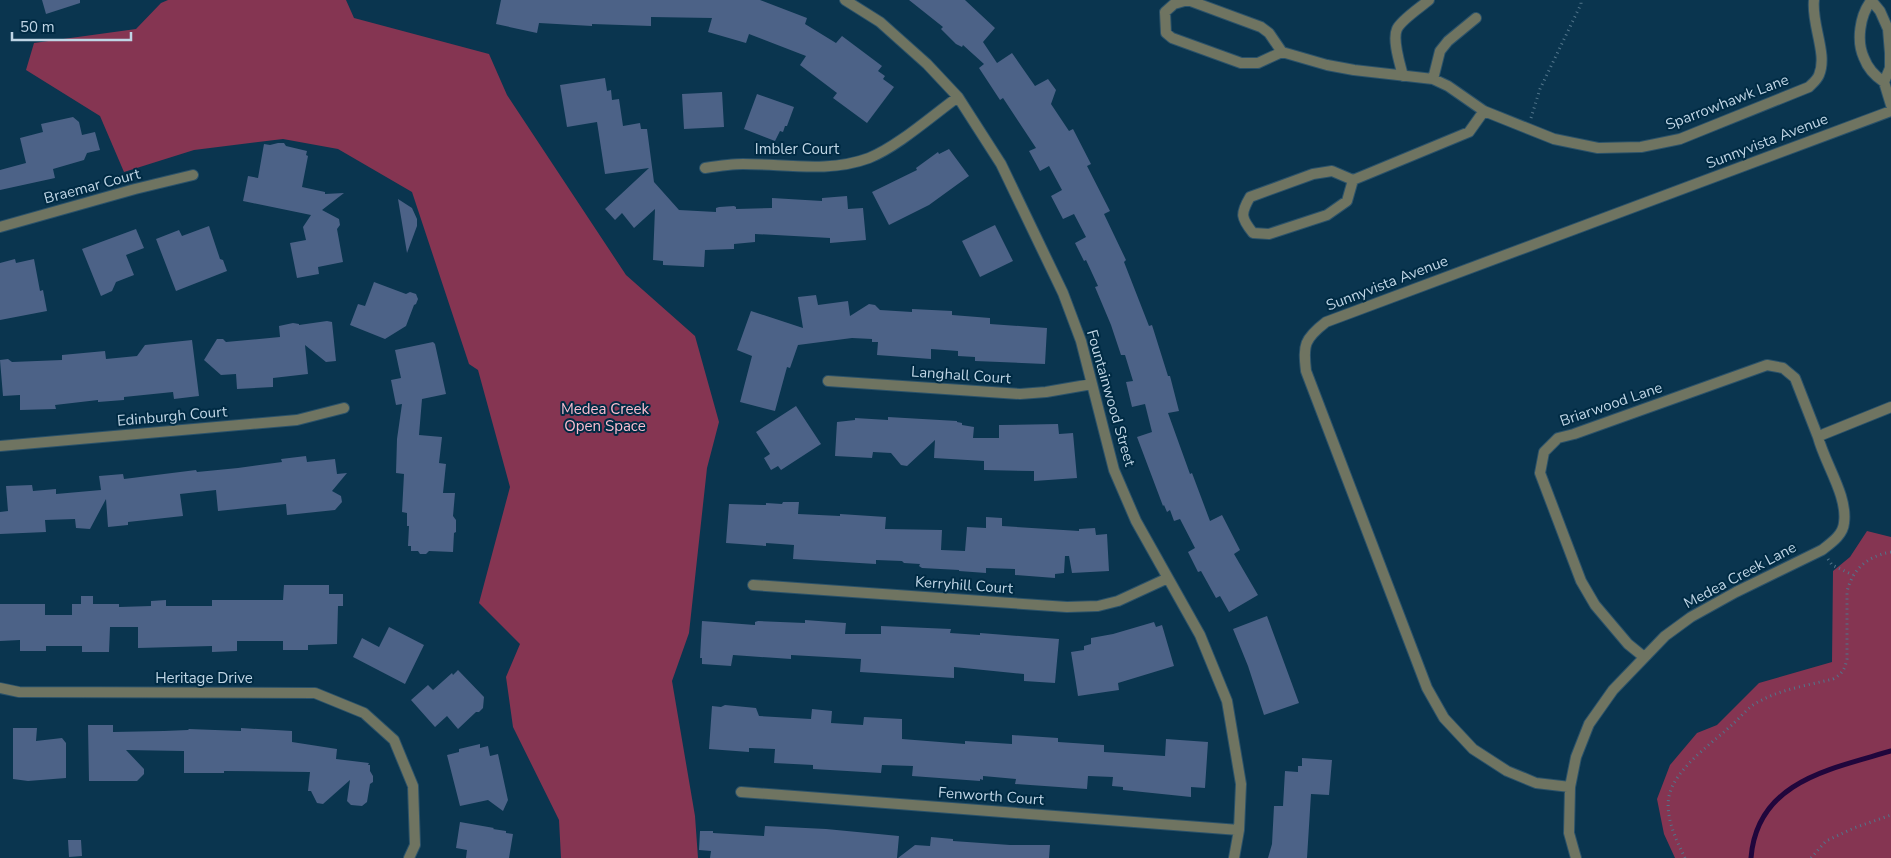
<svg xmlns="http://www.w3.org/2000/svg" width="1891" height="858" font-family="'Nunito Sans',sans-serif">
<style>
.green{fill:#853552}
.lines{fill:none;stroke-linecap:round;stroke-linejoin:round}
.stream{stroke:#20063c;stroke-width:5}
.building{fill:#4c6287}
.minor-casing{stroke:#2b526a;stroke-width:12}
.path{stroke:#52758b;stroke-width:3;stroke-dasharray:1 4;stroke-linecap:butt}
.minor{stroke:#6f7461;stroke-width:10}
.labels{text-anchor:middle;stroke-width:4;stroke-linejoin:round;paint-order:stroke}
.street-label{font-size:15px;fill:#bfd5e5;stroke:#002b44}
.park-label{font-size:15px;fill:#fdbed0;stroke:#002b44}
</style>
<rect width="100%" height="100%" fill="#0a354f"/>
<path class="green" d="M168,0H346L354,18L489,54L507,95L626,275L695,336L719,422L707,468L689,633L672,681L695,816L698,858H561L559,820L513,727L506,677L520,644L479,603L510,487L478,370L469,364L412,192L338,149L283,139L194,150L124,172L100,116L26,70L34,43L136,29L161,3Z
M1867,531L1891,537V858H1675L1664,834L1657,799L1670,765L1697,733L1717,725L1759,683L1832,662L1833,571L1850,557Z"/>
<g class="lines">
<path class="stream" d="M1751,858C1757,781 1831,769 1891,751"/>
</g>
<path class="building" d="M42,0H80V3L46,14Z
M501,0H760L807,18L805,24L836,43L842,36L882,66L878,71L885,76L883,79L894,87L867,123L833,98L837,93L800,65L806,56L749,34L746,43L708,32L712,18L651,17V26L592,24V26L539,23L537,33L496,24Z
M909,0H965L995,28L983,42L997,63L1012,53L1035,86L1048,79L1056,90L1051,104L1069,131L1073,129L1091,164L1087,166L1110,211L1104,214L1126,260L1124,262L1149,326L1152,325L1168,376H1170L1179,411L1168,413L1190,474L1192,473L1210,521L1222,515L1240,550L1234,554L1258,595L1229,612L1220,596L1216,598L1201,571L1198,572L1188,552L1195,548L1180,519L1174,521L1170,510L1167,512L1164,505L1163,506L1137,437L1152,432L1145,404L1132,407L1126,382L1133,381L1125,355H1121L1111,325L1095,287L1098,286L1086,260L1084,261L1075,243L1086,237L1074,214L1063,219L1051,196L1062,190L1049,166L1040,171L1029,151L1036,148L1003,98L1000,100L979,68L984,64L963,45L962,47L956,44L941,29L943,27Z
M605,78L607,91L611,90L612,100L619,99L623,126L640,123L641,129H647L654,182L679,210L716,212V208L719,207L734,206L736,207V209L772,208V198L822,201V198L847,196L848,209L863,208L866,240L830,243V238L755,234V242L734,244V249L705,250L704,267L663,265V261L653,260L655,209L634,228L622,213L615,220L605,209L649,168L605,174L597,122L567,127L560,85Z
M722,92L724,127L684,129L682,94Z
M757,94L794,107L787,126H785L783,132L780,131L775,141L744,129Z
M73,117L79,122L82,135L95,132L100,150L87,153L84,160L53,169L55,178L0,190V170L26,163L20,138L43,132L41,124Z
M278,143H284L286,146L307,151L306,155L308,156L302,187L325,192V194L344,193L322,210L339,219L340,225L337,229L343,262L318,267L319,274L297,278L290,243L306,240L303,227L311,215L243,201L248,176L258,178L264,144L270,145Z
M949,149L969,176L929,205L889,225L872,192L917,170L916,168L938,152L939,154Z
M398,199L412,208L417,219V226L407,253Z
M995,225L1013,261L980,277L962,241Z
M209,226L220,259L223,260L227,271L176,291L156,239L179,230L182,236Z
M136,229L144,248L126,255L134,275L116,282L112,291L101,296L82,249Z
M15,259L16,263L34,259L40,291L43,290L47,311L0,320V263Z
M374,282L406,294L410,292L416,294L418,299L416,304L414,305L406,326L385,339L350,325L358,304L365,306Z
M816,295L818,305L848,301L850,316L869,304L875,305L880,310L912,312V309L952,311V315L990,318V324L1047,328L1045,364L975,361V357L958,356V351L931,349V359L877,355L878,342H872V339L852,338L798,345L790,368L787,367L775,411L740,402L752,356L737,350L751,311L803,328L798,297Z
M327,321L332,322L336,361L326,362L305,345L308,374L273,378V387L237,389L236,374L221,375L204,360L217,339H223L226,342L280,337L279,326L293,323L299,324V325Z
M192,340L199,396L174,399L173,392L124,397V400L98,402V400L55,405L56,409L20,410V395L3,396L0,360L8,359L12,362L62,360V355L105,351L106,359L137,356L145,345Z
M433,342L435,344L446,394L422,399L419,435L442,437L439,463L446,464L443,493H455L453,516L456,520V532L454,533L453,552L429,551L426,554H420L418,551H411V546H408L409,526H407V513L402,512L404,474L396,473L397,439L402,404L396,405L391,380L401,378L395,350Z
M796,406L821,444L781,470L778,466L771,470L764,458L770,454L756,432Z
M888,417L957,421V422L962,423V425L974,427L973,438H999V425L1058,424L1059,434L1073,433L1077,478L1034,481V471L984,470V461L934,458L935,440L907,466L901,465L891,453L873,452L872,458L835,456L837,422L855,420V418L888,420Z
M306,456L307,462L335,459L337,474L347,473L332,491L341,496L342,502L335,510L287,515L286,504L218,511L216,490L180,494L183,516L128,522V525L108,527L106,499L90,529L76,528L75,519L45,520L46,532L0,534V512L8,511L6,486L32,485L33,491L56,489V494L101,490L99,476L123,474L124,479L196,470L197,472L238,468L282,462L281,459Z
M783,502H799L798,514L840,516V514L886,517L885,529L942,530L941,550L965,551L967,527L986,528V517L1002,518V526L1079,531V529L1095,528L1096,535L1107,534L1109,571L1072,573L1069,556H1065L1064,573L1055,574V578L1015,575V569L986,568V573L959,571V570L922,568L919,566L920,564L904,563L902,561L876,560V564L793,559L794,545L766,543V546L726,543L729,504L766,505V503L782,504Z
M284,585H329V594H343V606H338L337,644L308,645V650H283V641H237V651L212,652V646L138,648V627H110L109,652H82V646H46V651H20V640L0,641V604H45V615H72V604H81V596H93V604H119V607L151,606V601L166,600V606H212V600H283Z
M1267,616L1299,703L1264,715L1248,666L1233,629Z
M805,620L846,623L845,634H881V626L951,629L950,633L980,635V633L1059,639L1055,683L1024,681V674L954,667V678L860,672L861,659L791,655V659L733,655L731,666L702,664V658H700L702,621L755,625V622L758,621L805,623Z
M1154,622L1156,627L1162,625L1174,666L1118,683L1119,690L1078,696L1071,652L1084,650V646L1091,644V638L1113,634Z
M389,627L424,645L405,684L353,657L362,638L379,647Z
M458,670L484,697L483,708L479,712H476L458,729L447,716L435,727L411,700L428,685L433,690L452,673L453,675Z
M725,705L756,708L759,716L811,719L812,709L832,711L831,723L863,725L864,717L902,719V739L965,744V741L1012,744V735L1058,738V742L1104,745V752L1165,756L1166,739L1208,742L1205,788L1191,787V797L1123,790V787L1112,786L1113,777L1088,776L1087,789L1015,784L1016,779L983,776V780L980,779V781L912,776L913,766L882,765L881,773L813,769V765L774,763L775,749L749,748V752L709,749L712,706L721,707Z
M88,725H113V732L164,731L188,730L189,729L241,731V728L292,731V742L337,749L336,759L369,763L368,765H370V771L373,776V782L370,784L367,802L362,806L351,805L347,801L350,780L323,804L317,803L311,791H308L310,772L224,771V773H184V751L126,750L144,769V774L137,781H89Z
M13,728H37L36,741L62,738L66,743V778L28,781L13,779Z
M480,744V748L488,746L490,756L498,754L508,800L503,811L488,800L460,806L447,755L459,752V749Z
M1302,758L1332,760L1329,795L1311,794L1307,858H1268L1272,844L1274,806H1283L1285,771L1298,772V766H1302Z
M460,822L494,828L493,829L506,831V833L513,834L509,858H466L467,850L456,848Z
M765,826L826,829L899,836L897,858H710L711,851L699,850L700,831H713V833L764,836Z
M931,837L953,839V841L1010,845H1050L1049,858H898L915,845L930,846Z
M68,840H81L82,856L69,857Z"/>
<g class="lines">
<defs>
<path id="minor" d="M845,0L880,22L927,64L958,97L1001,164L1063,293L1081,341L1114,470L1136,521L1200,635L1227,701L1241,784L1239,830L1234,858
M1871,0L1880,11L1888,29L1890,53V68L1884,82L1891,105
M1871,1C1860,15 1856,41 1864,58C1868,69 1875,76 1884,82
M1282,52L1258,63H1241L1172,38L1166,33L1165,12L1174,4L1188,0L1261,27L1269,33L1282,52L1327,65L1354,70L1433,79L1448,86L1484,111L1554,139L1598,148L1641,147L1680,139L1809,87C1812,84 1817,80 1819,75C1828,54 1811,24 1814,0
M1403,76C1400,64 1392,40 1397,29C1401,20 1421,7 1429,0
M1433,79L1440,51L1448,41L1476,18
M705,168C718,166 731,164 743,164C785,164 829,173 869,158C897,147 933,115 958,97
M1353,180L1332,171L1313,174L1250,197C1240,214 1241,218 1253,233L1269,234L1327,215L1347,201L1353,180L1469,132L1484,111
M0,227L135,189L193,175
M828,381L1020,394L1046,392L1092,384
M0,446L297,420L344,408
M753,585L1067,607L1098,606L1118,601L1168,578
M1644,657L1628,644L1595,605L1581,581L1540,473L1544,452L1558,438L1574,434L1767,365L1783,368L1795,378L1818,437
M0,688L19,692L315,693L364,713L394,740L413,786L415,845L409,858
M1570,787L1536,783L1507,771L1473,749L1444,718L1427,688L1306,371C1303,345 1304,339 1326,322L1891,111
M741,792L1239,830
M1576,858L1569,833L1570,787L1576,757L1589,724L1613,690L1665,636L1691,617L1736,592L1822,550C1831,543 1843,535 1844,523C1848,496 1825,464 1818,437L1824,434L1891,407"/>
</defs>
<use href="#minor" class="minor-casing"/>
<path class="path" d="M1531,118L1540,89L1581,4V0
M1828,559L1832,565L1853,575
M1685,858C1676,840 1665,817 1669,796C1675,768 1714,742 1734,723C1742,716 1750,705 1760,701C1782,689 1809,685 1833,679C1842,674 1845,669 1847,659V592C1852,569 1868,556 1891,552
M1811,858L1826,841L1854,828L1891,815"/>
<use href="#minor" class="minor"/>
</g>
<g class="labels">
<g class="street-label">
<text transform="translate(1727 102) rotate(-21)" y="5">Sparrowhawk Lane</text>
<text transform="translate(1767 141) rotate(-21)" y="5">Sunnyvista Avenue</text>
<text x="797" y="154">Imbler Court</text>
<text transform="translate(92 186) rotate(-15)" y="5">Braemar Court</text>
<text transform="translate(1387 283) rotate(-21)" y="5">Sunnyvista Avenue</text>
<text transform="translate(961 375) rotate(4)" y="5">Langhall Court</text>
<text transform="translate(1111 398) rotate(74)" y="5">Fountainwood Street</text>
<text transform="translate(1611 404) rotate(-19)" y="5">Briarwood Lane</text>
<text transform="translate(172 416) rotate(-5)" y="5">Edinburgh Court</text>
<text transform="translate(1740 575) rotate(-28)" y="5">Medea Creek Lane</text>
<text transform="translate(964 585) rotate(4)" y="5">Kerryhill Court</text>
<text x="204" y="683">Heritage Drive</text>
<text transform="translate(991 796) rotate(4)" y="5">Fenworth Court</text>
</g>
<g class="park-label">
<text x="605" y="414">Medea Creek<tspan x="605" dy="17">Open Space</tspan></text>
</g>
</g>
<path d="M12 32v8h119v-8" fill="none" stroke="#bfd5e5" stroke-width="2.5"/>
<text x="20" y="32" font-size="15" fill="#bfd5e5" stroke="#002b44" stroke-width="4" paint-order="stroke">50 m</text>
</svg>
